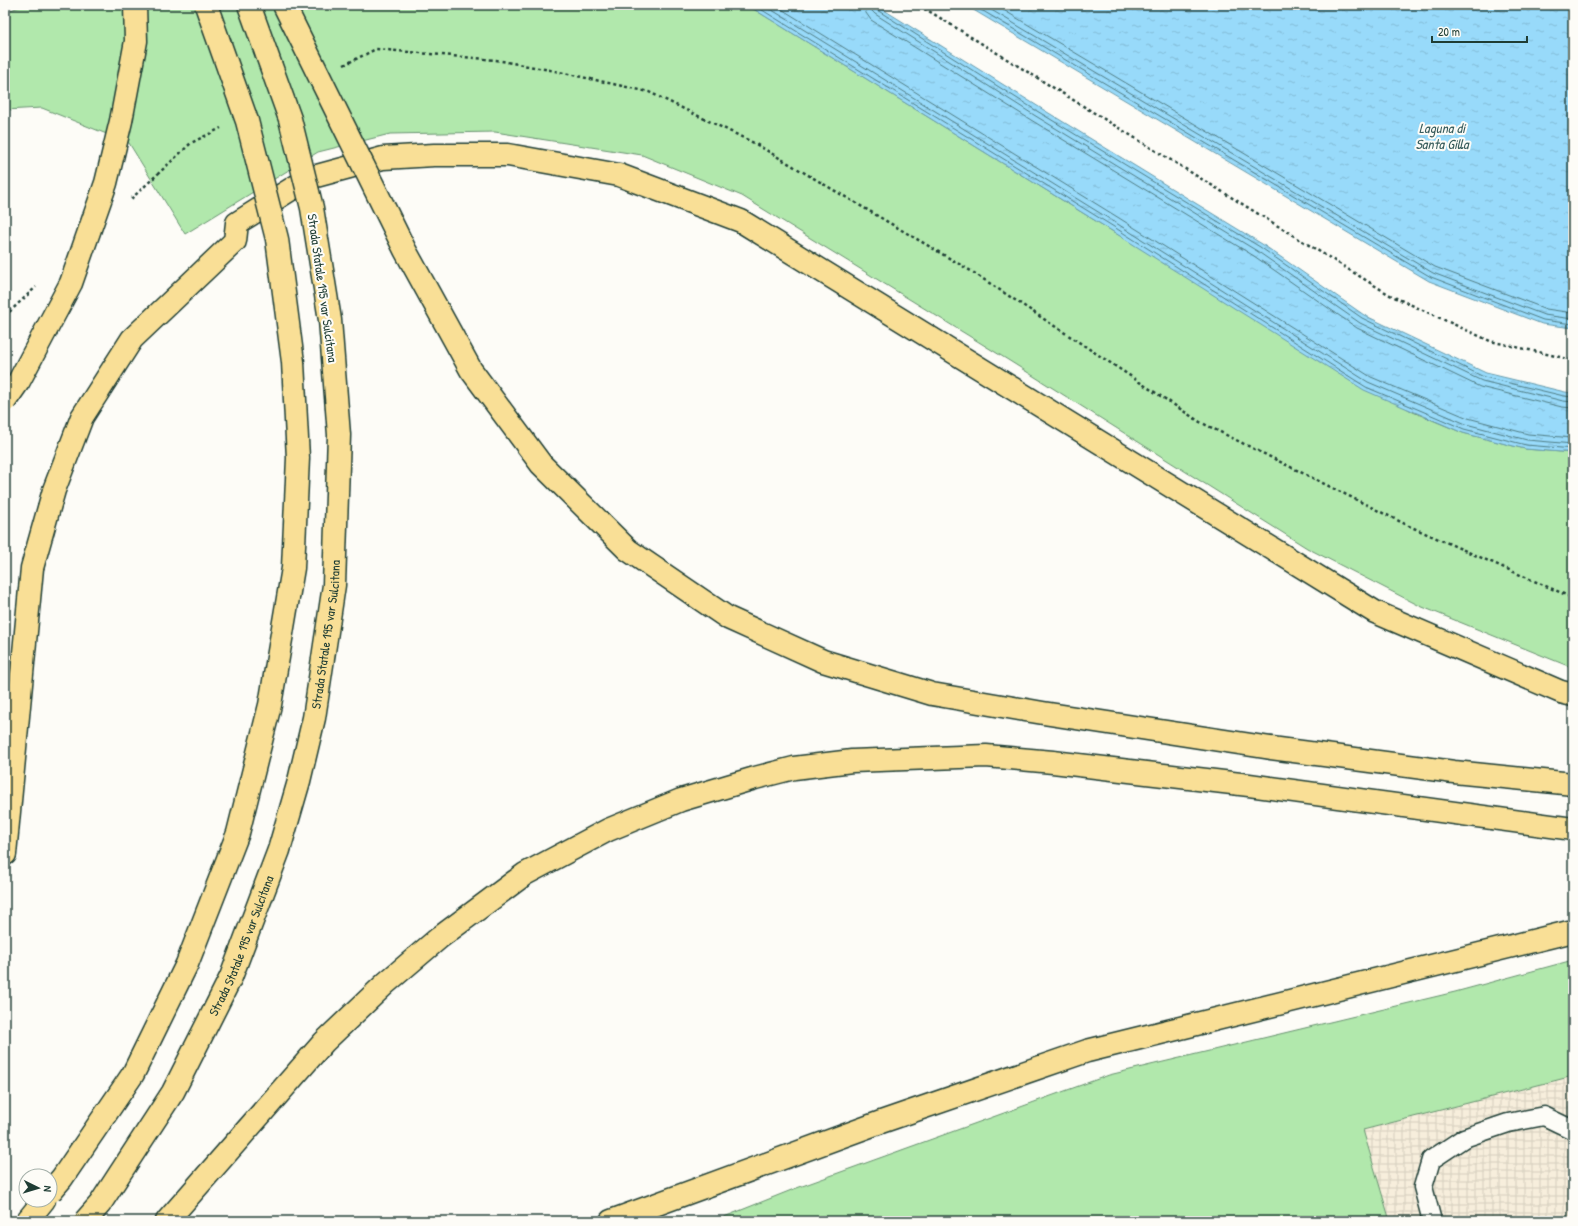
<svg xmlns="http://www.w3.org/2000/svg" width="1578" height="1226" font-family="'Patrick Hand',sans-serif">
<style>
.industrial{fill:url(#industrial-grid)}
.green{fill:#b1e8ac;stroke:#689270}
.water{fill:url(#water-ripples);stroke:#689bab}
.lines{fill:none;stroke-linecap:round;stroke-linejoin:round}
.shore{stroke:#4f7c83;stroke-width:1}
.service-casing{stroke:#1f3d34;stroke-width:21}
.trunk-casing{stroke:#1f3d34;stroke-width:25}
.path{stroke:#1f3d34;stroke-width:2.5;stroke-dasharray:3 3;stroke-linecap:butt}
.service{stroke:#fdfcf7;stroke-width:18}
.trunk{stroke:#f9df96;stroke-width:22}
.trunk-bridge-casing{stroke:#1f3d34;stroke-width:25;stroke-linecap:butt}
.trunk-bridge{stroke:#f9df96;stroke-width:22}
.labels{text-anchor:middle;stroke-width:4;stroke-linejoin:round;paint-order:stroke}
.street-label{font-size:13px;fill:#1f3d34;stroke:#fdfcf7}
.water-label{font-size:14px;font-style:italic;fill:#375c5c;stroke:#fdfcf7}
</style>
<defs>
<pattern id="industrial-grid" width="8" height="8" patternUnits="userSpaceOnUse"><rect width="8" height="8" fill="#f7eedc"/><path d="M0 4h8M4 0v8" fill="none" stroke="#d3cdbd"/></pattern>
<pattern id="water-ripples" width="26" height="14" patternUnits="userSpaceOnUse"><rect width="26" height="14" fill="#98dafa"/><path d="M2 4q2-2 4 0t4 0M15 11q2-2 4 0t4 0" fill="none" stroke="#83bcd7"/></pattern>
</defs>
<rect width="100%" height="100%" fill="#fdfcf7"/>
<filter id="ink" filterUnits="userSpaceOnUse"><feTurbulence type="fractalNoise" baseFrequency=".025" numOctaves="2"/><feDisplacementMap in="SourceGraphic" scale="8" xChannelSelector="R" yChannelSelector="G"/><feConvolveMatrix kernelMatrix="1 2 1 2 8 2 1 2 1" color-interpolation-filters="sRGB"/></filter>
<g filter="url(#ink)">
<path class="industrial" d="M1573,1076V1221H1390L1363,1130Z"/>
<path class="green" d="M25,5H747L1112,231L1413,412L1463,433L1525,449L1573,453V668L1420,606L1307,548L1008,360L742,196L642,155L495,132L390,134L318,152L185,234L129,143L42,108L5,110V12Z
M1573,960V1076L1363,1130L1390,1221H714L794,1189L1109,1075L1455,992Z"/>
<path class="water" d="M747,5H876L1039,107L1262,244L1364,315L1486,373L1565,392L1573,393V453L1525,449L1463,433L1364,390L1112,231Z
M965,5H1573V328L1542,324L1429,281Z"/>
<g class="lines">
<path class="shore" d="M754,5L1114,227L1366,387L1464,429L1526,445L1573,449
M764,5L1116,223L1368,382L1466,424L1527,440L1573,444
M775,5L1119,218L1371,377L1468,418L1528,434L1573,438
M864,5L866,13L871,20L1031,120L1254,256L1357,328L1480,387L1562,407L1573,408
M870,5L871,10L875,14L1034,115L1257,251L1360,323L1482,381L1563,401L1573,402
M875,5L877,10L1037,111L1260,247L1362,318L1484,377L1564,396L1573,397
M973,5L1431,277L1543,320L1573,324
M983,5L1433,273L1544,315L1573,319
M995,5L1435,267L1546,309L1573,313"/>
<defs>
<path id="service" d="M1432,1221L1423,1187L1431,1160L1464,1138L1508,1123L1544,1116L1573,1130"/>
<path id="trunk" d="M1271,748L1454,772L1573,784
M5,854L32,568L54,490L82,417L132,339L235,241L237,223L309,178L383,158L434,155H508L619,175L741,221L1375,612L1561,692L1573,695
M27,1221L44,1200
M167,1221L324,1042L386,983L439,938L525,874L608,830L681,800L755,778L794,768L852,761L986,756L1053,762L1249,785L1573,829
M611,1221L881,1122L1087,1051L1573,931"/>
</defs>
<use href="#service" class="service-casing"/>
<use href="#trunk" class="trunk-casing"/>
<path class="path" d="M919,5L1390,295L1490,341L1573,360
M344,65L376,49L496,60L555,71L649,92L754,143L971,271L1200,422L1409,526L1573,598
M131,199L191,143L221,128
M5,316L36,287"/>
<use href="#service" class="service"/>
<use href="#trunk" class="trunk"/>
<defs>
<g id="trunk-bridge">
<path d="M284,5L405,250L471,370L541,464L628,550L728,618L823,661L932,694L1043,713L1271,748"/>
<path d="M5,401L19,381L71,283L106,183L121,121L136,41L135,5"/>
<path d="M50,1192L62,1178L133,1074L187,964L238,833L270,705L293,568L298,458L293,362L277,239L247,121L206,5"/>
<path id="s1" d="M85,1221L100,1204L173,1092L231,977L279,850L299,781L314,718L334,585L339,435L330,320L312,208L290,119L249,5"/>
</g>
</defs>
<use href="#trunk-bridge" class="trunk-bridge-casing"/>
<use href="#trunk-bridge" class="trunk-bridge"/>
</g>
</g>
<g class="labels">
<g class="street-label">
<text transform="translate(323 288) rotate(82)" y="5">Strada Statale 195 var Sulcitana</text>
<text dy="5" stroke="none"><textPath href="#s1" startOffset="642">Strada Statale 195 var Sulcitana</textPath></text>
<text dy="5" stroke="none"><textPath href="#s1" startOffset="318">Strada Statale 195 var Sulcitana</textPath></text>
</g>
<g class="water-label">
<text x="1442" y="133">Laguna di<tspan x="1442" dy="16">Santa Gilla</tspan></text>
</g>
</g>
<rect width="1578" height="1226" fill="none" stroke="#fdfcf7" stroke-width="20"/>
<rect x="10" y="10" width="1558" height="1206" fill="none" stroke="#1f3d34" stroke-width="1.5" filter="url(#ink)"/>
<g transform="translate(38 1188) rotate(95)"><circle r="19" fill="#fdfcf7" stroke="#a4b0a9"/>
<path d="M0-3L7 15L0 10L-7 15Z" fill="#1f3d34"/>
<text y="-6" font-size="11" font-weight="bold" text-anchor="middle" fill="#1f3d34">N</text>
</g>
<path d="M1432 36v6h95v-6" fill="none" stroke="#1f3d34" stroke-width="2"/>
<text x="1438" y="36" font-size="12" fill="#1f3d34" stroke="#fdfcf7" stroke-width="3" paint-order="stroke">20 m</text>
</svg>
